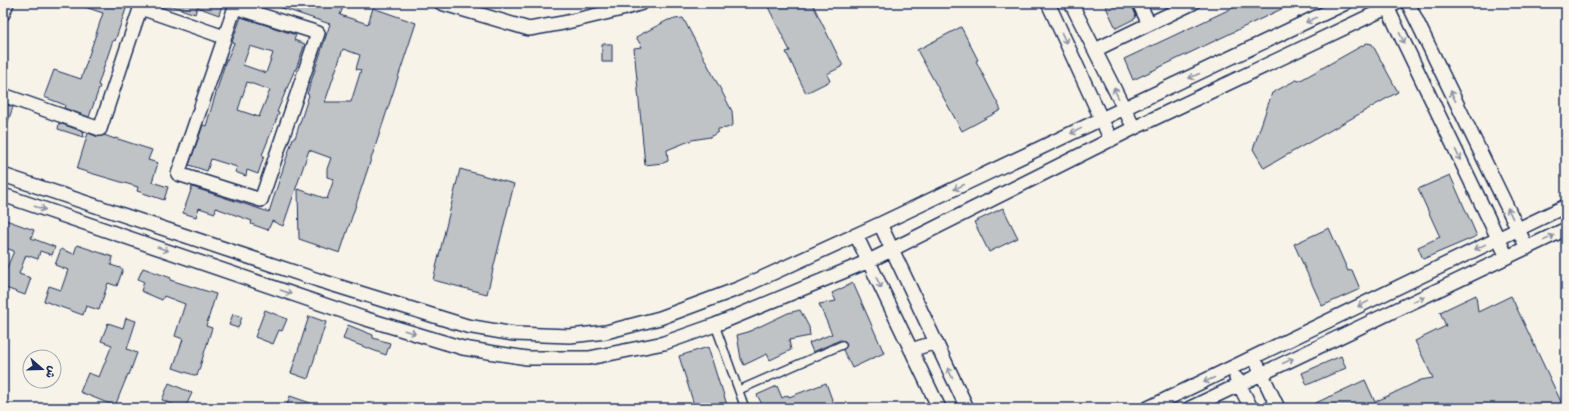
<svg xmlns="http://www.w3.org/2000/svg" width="1569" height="411" font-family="Delius,'Playpen Sans Arabic',sans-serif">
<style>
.building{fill:#c0c3c5;stroke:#1b2f5e;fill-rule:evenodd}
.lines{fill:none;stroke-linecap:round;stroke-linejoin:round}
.service-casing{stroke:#1b2f5e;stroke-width:10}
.minor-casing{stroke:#1b2f5e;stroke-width:16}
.service{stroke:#f7f3e8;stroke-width:7}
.minor{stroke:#f7f3e8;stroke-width:13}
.oneway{stroke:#8991a3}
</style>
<rect width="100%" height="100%" fill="#f7f3e8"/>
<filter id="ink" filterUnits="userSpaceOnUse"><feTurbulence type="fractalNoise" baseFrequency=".025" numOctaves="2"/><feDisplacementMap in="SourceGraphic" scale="8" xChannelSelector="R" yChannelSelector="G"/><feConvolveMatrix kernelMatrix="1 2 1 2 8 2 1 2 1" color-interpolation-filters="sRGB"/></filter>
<g filter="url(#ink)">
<path class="building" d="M79,3H128L115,41L113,40L98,85L100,86L89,117L64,108L65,105L44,97L54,70L81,79L103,13L79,5Z
M169,3H216L222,5L219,15L197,7L195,14L169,5Z
M273,3H334L343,7L340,15L368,24L373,8L416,23L340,253L299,239L298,189L327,199L334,179L327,177V169L331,158L309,150L283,226L272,221L268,230L251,224L252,221L216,208L215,213L199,208L196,217L183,213L192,187L269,212L293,138H295L309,95L307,94L330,24L273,5ZM343,49L360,55L356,69L361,70L351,102H325Z
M766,3H812L843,66L827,74L830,81L806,93L786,52L790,51Z
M1104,3H1131L1136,15L1135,16L1136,18L1116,28Z
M1243,3H1294L1133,80L1124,59Z
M241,17L296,35L294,40L305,44L296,69H295L277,112L279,113L262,155L264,156L258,174L247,170L246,176L235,172L237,167L211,159L207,171L189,165L203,125L206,126L226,60H227L234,43L232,42ZM250,46L273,53L266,73L243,65ZM247,82L270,90L259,117L238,110Z
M683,18L732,111L733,125L727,128L718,129V132L710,137L692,140L667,150L668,161L663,163L645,165L634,48L642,47L636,37L668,20Z
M961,27L978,60L976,61L1001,110L962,131L917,50Z
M1367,43L1372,44L1398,92L1264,168L1253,149L1272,93L1296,80L1299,81Z
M602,44H612V62H602Z
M3,103L13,107L5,130H3Z
M59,123L84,132L83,137L58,129Z
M88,133L98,137L104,135L115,139V138L152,150L148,160L158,163L152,182L168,187L164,200L137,191L138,187L77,169Z
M460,169L514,184L487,294L433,280Z
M1450,175L1477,236L1423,259L1418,247L1440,237L1418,189Z
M1003,208L1018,238L989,252L974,222Z
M3,219L34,230L31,238L55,247L52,255L40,251L38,259L26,255L19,274L31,278L25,295L3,287V269L6,270L14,251L3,247Z
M1329,228L1348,271L1352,270L1360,289L1322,306L1294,244Z
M77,245L113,257L111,265L123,269L117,286L108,283L99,310L86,306L83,315L44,301L49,286L61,290L68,270L55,265L61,249L74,254Z
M143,268L171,278L170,280L216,294L206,326L212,328L197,376L173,368L183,339L175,336L185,304L164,296L162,300L141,291L144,282L138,279Z
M853,283L884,353L852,368L843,350L847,346L845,341L840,340L813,352L809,343L832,334L819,304L836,301L832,293Z
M1476,295L1478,312L1511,296L1564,408H1305L1365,380L1375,402L1421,380L1433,378L1415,341L1446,326L1440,312Z
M265,310L287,319L282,331L279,330L273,344L255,337Z
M800,310L809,327L810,336L789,340L791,350L770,360L767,354L744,365L741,359L737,335L748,332L788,313Z
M233,314L242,317L238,328L229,325Z
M309,316L326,322L308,379L291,373Z
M126,318L136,321L127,349L137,353L129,375L128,374L115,406L80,392L88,373L99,377L112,345L101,341L108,323L123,328Z
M348,325L373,335V338L390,343L386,355L343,339Z
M708,347L720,386H721L728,408H695L679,356Z
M1341,356L1346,368L1307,385L1302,373Z
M169,383L192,393L185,408H181L162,400Z
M826,383L835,408H759L763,406L757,395L777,386L782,398L788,395L789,397Z
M290,396L319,406V408H286Z"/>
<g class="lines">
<defs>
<path id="service" d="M715,325L745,408
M739,390L842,345"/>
<path id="minor" d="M441,3L529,29L563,23L622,9L642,3
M1048,3L1111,140
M1071,3L1134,128
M1139,3L1149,24L1193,3
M1385,3L1507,257
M1408,3L1527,248
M235,7L318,33L261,200L178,174Z
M141,8L224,37
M3,14L7,3
M1095,50L1149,24
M3,95L100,129L142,3
M3,175L318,280L467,326L514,334L570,336L606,332L660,318L740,288L880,224L1346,3
M3,195L363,318L463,348L527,358H589L664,343L715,325L869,261L1134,128L1397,3
M880,224L967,408
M856,235L939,408
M911,350L936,342
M1258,366L1278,408
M1236,378L1251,408
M1148,408L1566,206
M1190,408L1566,229"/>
</defs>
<use href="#service" class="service-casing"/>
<use href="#minor" class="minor-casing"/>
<use href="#service" class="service"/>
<use href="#minor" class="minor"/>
</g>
<defs><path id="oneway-shaft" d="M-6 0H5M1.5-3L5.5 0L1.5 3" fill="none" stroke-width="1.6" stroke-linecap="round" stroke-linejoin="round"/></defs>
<g class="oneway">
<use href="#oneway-shaft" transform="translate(1311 20) rotate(155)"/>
<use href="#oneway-shaft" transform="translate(1064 38) rotate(65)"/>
<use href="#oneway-shaft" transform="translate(1402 38) rotate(64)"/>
<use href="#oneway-shaft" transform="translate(1194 76) rotate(155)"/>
<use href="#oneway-shaft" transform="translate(1116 93) rotate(-116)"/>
<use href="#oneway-shaft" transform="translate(1453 96) rotate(-116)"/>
<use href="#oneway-shaft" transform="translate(1076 131) rotate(154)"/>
<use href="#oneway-shaft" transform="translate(1458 155) rotate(64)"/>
<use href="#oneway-shaft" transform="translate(959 187) rotate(155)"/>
<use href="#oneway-shaft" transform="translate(40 208) rotate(18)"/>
<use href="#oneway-shaft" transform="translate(1510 213) rotate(-116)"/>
<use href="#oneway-shaft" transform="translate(1549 238) rotate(-26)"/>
<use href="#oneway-shaft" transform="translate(1480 247) rotate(154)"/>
<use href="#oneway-shaft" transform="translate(163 249) rotate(19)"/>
<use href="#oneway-shaft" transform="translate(879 283) rotate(64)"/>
<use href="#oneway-shaft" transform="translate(286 292) rotate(19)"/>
<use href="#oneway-shaft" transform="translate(1419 299) rotate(-25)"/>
<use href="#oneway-shaft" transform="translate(1363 304) rotate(154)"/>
<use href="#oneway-shaft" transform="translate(410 332) rotate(17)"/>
<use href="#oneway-shaft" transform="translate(1288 361) rotate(-25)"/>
<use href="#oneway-shaft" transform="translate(950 373) rotate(-115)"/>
<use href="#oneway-shaft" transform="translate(1209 380) rotate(155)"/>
</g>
</g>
<rect width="1569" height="411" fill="none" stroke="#f7f3e8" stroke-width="16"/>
<rect x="8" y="8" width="1553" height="395" fill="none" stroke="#1b2f5e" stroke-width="1.5" filter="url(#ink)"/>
<g transform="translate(42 369) rotate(110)"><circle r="19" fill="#f7f3e8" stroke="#9fa5b1"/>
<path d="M0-3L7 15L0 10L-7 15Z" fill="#1b2f5e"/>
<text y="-6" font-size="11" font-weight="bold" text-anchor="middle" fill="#1b2f5e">ش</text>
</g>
</svg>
